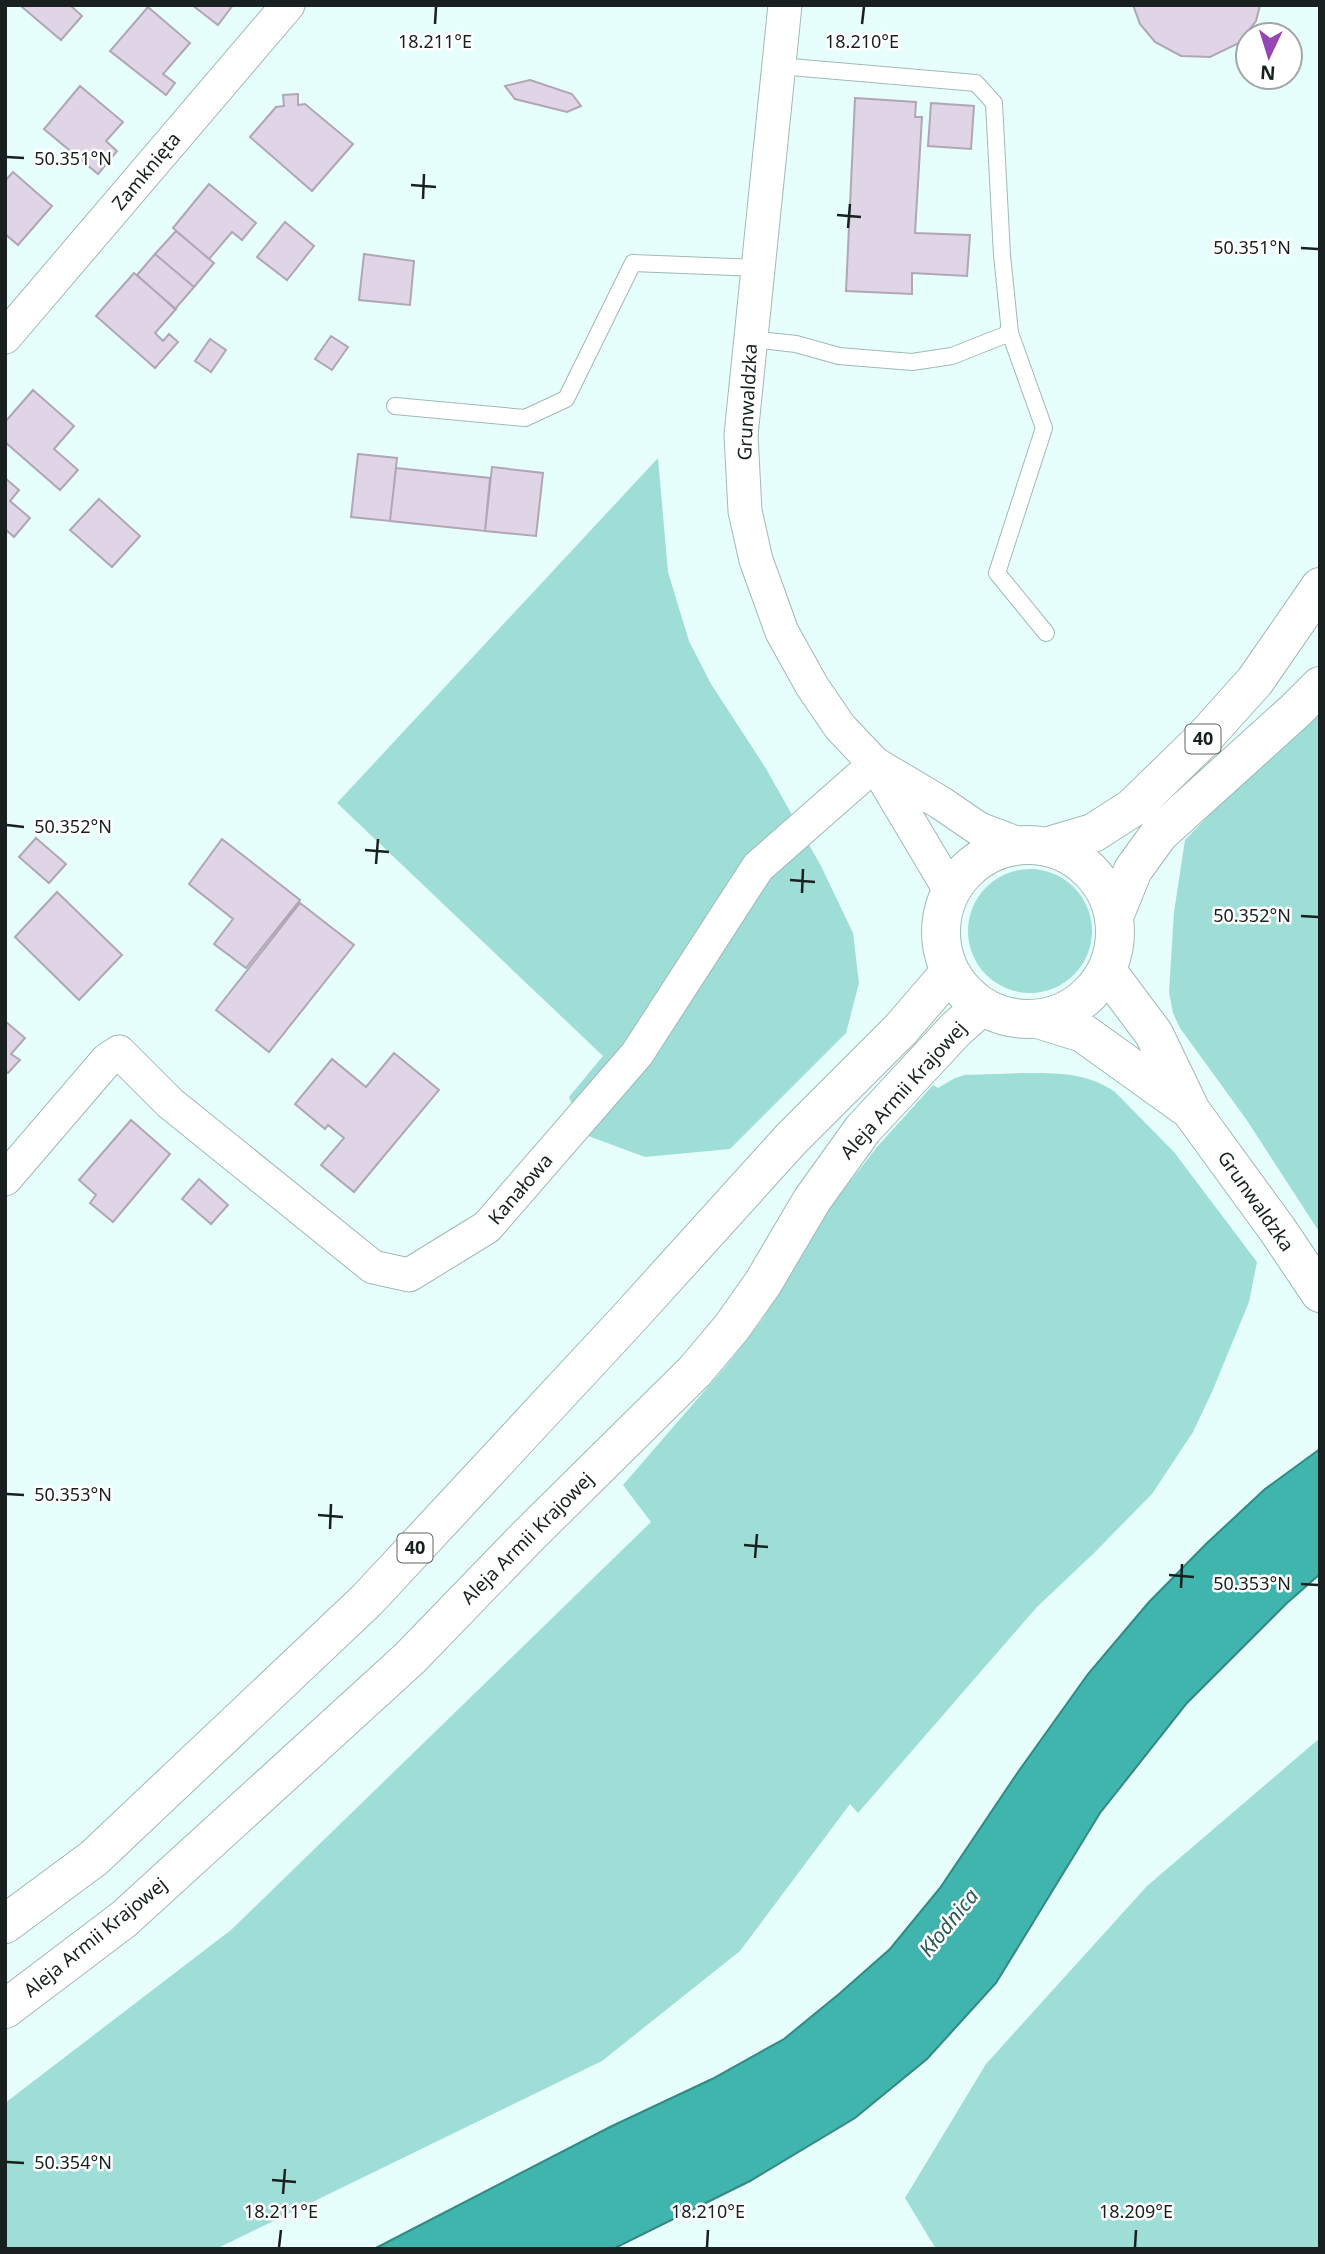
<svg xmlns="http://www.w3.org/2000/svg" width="1325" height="2254" font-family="'Noto Sans',sans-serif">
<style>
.green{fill:#9fddd7}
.water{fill:#3fb5ad;stroke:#338983;stroke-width:2}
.building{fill:#e0d5e6;stroke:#b0a6b6;stroke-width:2}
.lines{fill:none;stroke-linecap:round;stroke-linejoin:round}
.service-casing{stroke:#a1b9b6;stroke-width:18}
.minor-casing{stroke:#a1b9b6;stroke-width:35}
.tertiary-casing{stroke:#a1b9b6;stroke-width:40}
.primary-casing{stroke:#a1b9b6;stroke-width:40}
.service{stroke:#fff;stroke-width:16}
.minor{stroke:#fff;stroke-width:33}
.tertiary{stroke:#fff;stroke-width:38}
.primary{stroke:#fff;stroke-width:38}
.ticks{fill:none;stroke:#182120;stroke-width:2.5}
.labels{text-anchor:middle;stroke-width:5;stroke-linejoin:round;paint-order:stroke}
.shield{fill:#fff;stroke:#5d6463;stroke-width:2}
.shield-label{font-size:18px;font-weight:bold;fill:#182120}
.street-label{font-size:19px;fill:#182120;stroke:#fff}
.water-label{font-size:21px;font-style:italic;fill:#2b5c58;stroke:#fff}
.ticks-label{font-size:18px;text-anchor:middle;fill:#182120;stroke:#fff;stroke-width:5;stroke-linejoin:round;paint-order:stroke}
</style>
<rect width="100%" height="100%" fill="#e6fffc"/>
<path class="green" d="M658,458L668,572L689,641L711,684L765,767L821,866L853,933L859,983L846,1033L730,1149L645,1157L583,1134L569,1097L603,1056L337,803Z
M1320,712V1233L1246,1119L1180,1028L1173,1013L1169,992L1174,912L1185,840L1259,764Z
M968 931a62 62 0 1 1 124 0a62 62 0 1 1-124 0Z
M1022,1073C1056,1073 1086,1072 1115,1092L1174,1152L1257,1262L1249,1302L1212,1392L1193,1432L1152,1494L1093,1554L1037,1607L858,1813L850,1804L740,1951L602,2061L216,2249H5V2103L231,1930L651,1522L623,1485L726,1366L762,1320L834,1202L877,1147L933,1085L938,1088L955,1078L964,1075Z
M1320,1738V2249H936L905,2198L986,2064L1147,1886Z"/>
<path class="water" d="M1320,1449V1574L1287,1603L1187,1703L1100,1813L996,1983L927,2059L855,2118L750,2181L613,2249H374L610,2127L712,2079L784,2039L839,1994L890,1949L940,1888L1018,1772L1088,1674L1149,1602L1206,1544L1265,1489Z"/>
<path class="building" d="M24,5H70L82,16L61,40L22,7Z
M192,5H233L218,25Z
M1133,5H1260L1256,21L1239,43L1210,57L1181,56L1155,42L1140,24Z
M148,7L190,43L163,74L175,83L166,95L110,51Z
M530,80L572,94L581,106L567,112L515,99L505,86Z
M80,86L123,122L106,141L117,151L98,174L44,129Z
M298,94V105L305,104L353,144L312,191L250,137L276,107L284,106L283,95Z
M855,98L916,102L915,117H922L915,233L970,235L967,276L912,273V294L846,291Z
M931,103L974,106L971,149L928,146Z
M13,172L52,206L18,245L5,234V181Z
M209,184L256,223L242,240L232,232L209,259L173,228Z
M285,222L314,246L287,280L257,257Z
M176,231L214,263L194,287L155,254Z
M155,254L194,287L175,309L137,275Z
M364,254L414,261L410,305L359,300Z
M134,273L176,309L155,333L163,341L169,334L178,342L155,368L96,316Z
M331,336L348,347L332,370L315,359Z
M210,339L226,350L211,372L195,361Z
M33,390L74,426L54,449L78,470L60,490L5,442V422Z
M358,454L397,458L390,521L351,517Z
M492,467L543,473L536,536L485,531Z
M396,468L490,478L485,531L390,521Z
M5,478L19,490L10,501L30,518L14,537L5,529Z
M99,499L140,536L112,567L70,530Z
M36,838L66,864L49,883L19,857Z
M222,839L300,900L246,968L214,944L233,919L189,884Z
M57,892L122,955L79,1000L15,937Z
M300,903L354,945L269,1052L216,1010Z
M5,1021L25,1038L11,1054L20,1060L8,1073L5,1071Z
M394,1053L439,1090L354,1192L321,1165L344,1138L328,1125L325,1129L295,1104L332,1059L366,1087Z
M131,1120L170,1154L113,1222L90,1203L96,1195L79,1180Z
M199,1179L228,1205L211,1224L182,1199Z"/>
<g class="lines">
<defs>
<path id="service" d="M1010,333L1044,428L997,573L1046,633
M750,339L796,344L839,356L912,362L952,356L1010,333L1002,255L994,103L976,83L779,66
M395,406L525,418L566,399L633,263L758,268"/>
<path id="minor" d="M785,5L741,435L745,511L756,560L782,632L812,686L840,727L875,764L950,890
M5,337L288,5
M877,765L941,803L979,829L1019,844
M5,1179L107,1060L119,1052L170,1103L373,1267L409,1275L487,1227L637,1054L758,867L875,764"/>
<path id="tertiary" d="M1107,971L1154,1034L1191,1111L1277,1229L1320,1293
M1038,1019L1083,1033L1186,1107"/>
<path id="primary" d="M941 932a87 87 0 1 1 174 0a87 87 0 1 1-174 0Z
M1049,846L1093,833L1132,808L1202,740L1255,681L1320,587
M1115,914L1133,870L1159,834L1296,710L1320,686
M5,1924L94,1858L367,1600L629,1318L791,1139L901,1029L950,972
M5,2009L124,1919L410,1658L527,1537L695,1371L732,1327L763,1283L812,1200L863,1129L956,1029L982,1006"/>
</defs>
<use href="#service" class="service-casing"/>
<use href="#minor" class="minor-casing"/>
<use href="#tertiary" class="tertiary-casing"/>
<use href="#primary" class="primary-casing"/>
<use href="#service" class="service"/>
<use href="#minor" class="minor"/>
<use href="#tertiary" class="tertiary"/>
<use href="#primary" class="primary"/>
</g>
<path class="ticks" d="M435,24L436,7M862,24L864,7M7,157L24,158M411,185L436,187M423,199L424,174M837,215L861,217M848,228L850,204M1301,248L1318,249M7,825L24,827M365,850L389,852M376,864L378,839M790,880L815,882M802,893L803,869M1301,916L1318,917M7,1494L24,1495M318,1515L343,1517M330,1529L331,1504M744,1545L768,1547M755,1558L757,1534M1169,1575L1194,1577M1301,1584L1318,1585M1181,1588L1182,1564M7,2162L24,2163M272,2180L296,2182M283,2194L285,2169M279,2247L281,2230M707,2247L708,2230M1135,2247L1136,2230"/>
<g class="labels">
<g class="shield">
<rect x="1185.5" y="724.5" width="35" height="29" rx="5"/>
<rect x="397.5" y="1533.5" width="35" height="29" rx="5"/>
</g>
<g class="shield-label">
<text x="1203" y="745">40</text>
<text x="415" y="1554">40</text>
</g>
<g class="street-label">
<text transform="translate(146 171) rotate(-50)" y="7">Zamknięta</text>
<text transform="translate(747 402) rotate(-87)" y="7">Grunwaldzka</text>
<text transform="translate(903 1090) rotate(-48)" y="7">Aleja Armii Krajowej</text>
<text transform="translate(520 1189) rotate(-49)" y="7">Kanałowa</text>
<text transform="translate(1256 1201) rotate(55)" y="7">Grunwaldzka</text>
<text transform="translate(527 1538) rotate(-45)" y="7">Aleja Armii Krajowej</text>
<text transform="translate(95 1937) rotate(-39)" y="7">Aleja Armii Krajowej</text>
</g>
<g class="water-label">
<text transform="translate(949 1923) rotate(-51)" y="7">Kłodnica</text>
</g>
</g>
<g class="ticks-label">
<text x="435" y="48">18.211°E</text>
<text x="862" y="48">18.210°E</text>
<text x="73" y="165">50.351°N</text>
<text x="1252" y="254">50.351°N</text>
<text x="73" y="833">50.352°N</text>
<text x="1252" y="922">50.352°N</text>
<text x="73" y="1501">50.353°N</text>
<text x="1252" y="1590">50.353°N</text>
<text x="73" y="2169">50.354°N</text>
<text x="281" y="2218">18.211°E</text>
<text x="708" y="2218">18.210°E</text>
<text x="1136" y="2218">18.209°E</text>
</g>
<rect width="1325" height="2254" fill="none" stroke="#182120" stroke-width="14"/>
<g transform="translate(1269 56) rotate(184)"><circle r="33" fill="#ffffff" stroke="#a3a6a6" stroke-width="2"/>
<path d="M0-5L12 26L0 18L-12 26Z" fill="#9446b7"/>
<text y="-10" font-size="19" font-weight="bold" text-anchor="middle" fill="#182120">N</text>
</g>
</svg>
